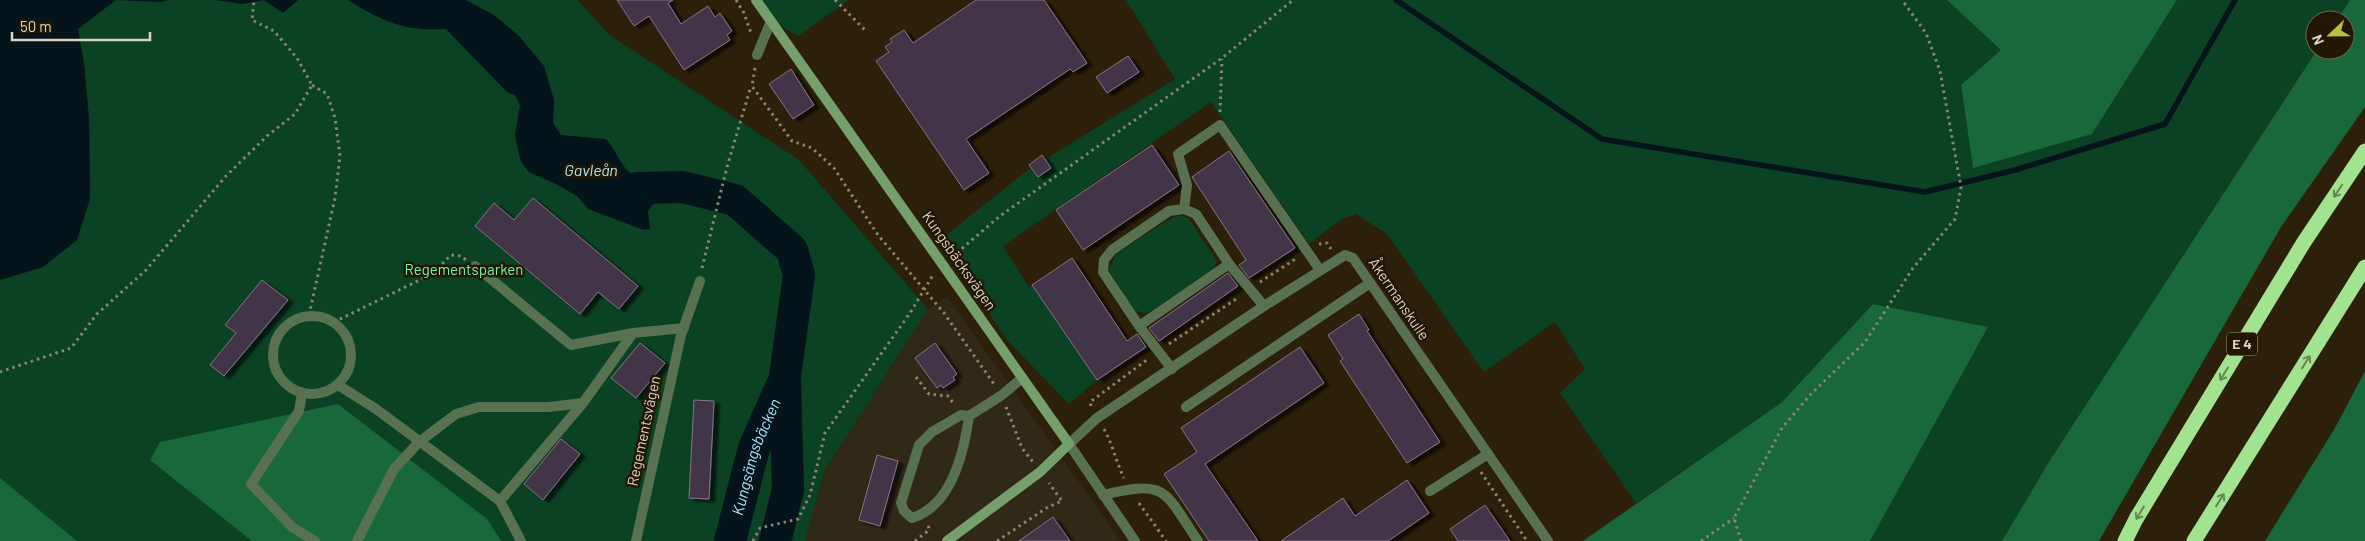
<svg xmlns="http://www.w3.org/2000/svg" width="2365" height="541" font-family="Barlow,sans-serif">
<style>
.commercial{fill:#302918}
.green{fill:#0a4223}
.forest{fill:#18683b}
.water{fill:#04141a}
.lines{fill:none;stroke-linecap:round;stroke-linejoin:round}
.stream{stroke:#04141a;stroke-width:5.5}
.river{stroke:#04141a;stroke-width:32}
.building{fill:#433447;stroke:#85738a;filter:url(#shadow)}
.path{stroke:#8c8271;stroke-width:3;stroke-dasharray:2.5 4;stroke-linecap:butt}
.lane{stroke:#587251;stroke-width:10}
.street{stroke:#587251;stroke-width:10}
.secondary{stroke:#76a06b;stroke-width:10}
.highway{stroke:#a2e390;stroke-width:15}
.oneway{stroke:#688751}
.labels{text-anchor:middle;stroke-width:5;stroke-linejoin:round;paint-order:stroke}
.shield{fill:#221703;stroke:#a49b8c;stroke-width:1}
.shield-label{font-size:14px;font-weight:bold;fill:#dbd3c6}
.street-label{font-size:15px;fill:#dbd3c6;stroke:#221703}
.park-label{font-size:15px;fill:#75f4a5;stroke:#221703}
.water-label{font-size:16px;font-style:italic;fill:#a9e2f5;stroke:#221703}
</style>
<defs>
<filter id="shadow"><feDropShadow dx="5.5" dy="3" stdDeviation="1" flood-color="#0009"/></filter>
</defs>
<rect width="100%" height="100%" fill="#2c200a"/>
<path class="commercial" d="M947,297L1121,541H805L825,470L928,309Z"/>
<path class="green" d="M70,0H578L608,34L799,160L928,309L825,470L805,541H0V280L43,267L90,199L89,119L84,63Z
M757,0H849L798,36L771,21Z
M1126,0H1947L2002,50L1961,85L1973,167L2092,134L2177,0H2350L2337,20H2315V50H2317L2050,460L2002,541H1870L1988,327L1873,304L1782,402L1636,503L1560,393L1585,369L1555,322L1484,372L1387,234L1356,214L1340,220L1309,244L1211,102L1003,246L1029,287L1032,285L1097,380L1069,404L1007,340L940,240L1028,170L1175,79Z
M1181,215L1189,219L1217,261L1213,270L1146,314L1133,310L1109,270L1116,254L1168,220Z"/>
<path class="forest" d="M1947,0H2177L2092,134L1973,168L1961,85L2001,50Z
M2350,0H2365V107L2281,227L2099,541H2002L2050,460L2317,50H2345V20H2337Z
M1873,304L1988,327L1870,541H1583L1782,402Z
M2365,371V541H2265L2335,428Z
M338,404L487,519L501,541H252L150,460L160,442Z
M0,478L77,541H0Z"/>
<path class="water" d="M0,0H168L161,2L116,0L78,29L84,63L89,119L90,199L77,240L43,267L0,280Z
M215,0H298L283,13L264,0L243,4Z
M348,0H466L494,15L519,36L544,66L554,100L553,123L561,135L606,139C614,148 619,160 626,169C641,186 666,177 685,174L682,195L654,203L648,211L650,229L644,230L588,209L577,196L558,185L529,172L521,162L518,150L515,134L520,106L515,95L507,92L446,29C405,32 382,21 348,0Z"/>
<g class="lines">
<path class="stream" d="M1396,0L1602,139L1925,192L2015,170L2165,124L2235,0"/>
<g class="river">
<path d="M638,188L683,187L735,200L792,250L799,275L785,376L788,490L775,541"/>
<path id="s1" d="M730,541L754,448L782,385"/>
</g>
</g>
<path class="building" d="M617,0H673L668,3L681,24L708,6L715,17L720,13L732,31L727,35L730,40L684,70L649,16L634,26Z
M976,0H1044L1087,63L1073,72L1070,69L966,139L989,173L964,190L876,61L889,52L885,47L892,42L890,39L904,30L913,43Z
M1128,56L1139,72L1107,93L1096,77Z
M791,69L814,105L793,119L769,84Z
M1152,145L1179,185L1083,250L1056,210Z
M1229,151L1295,248L1249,278L1239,265L1246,260L1192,177Z
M1042,155L1051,168L1038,177L1029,165Z
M533,198L638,286L619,309L598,292L580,314L475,226L494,203L514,220Z
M1072,258L1127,341L1137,334L1146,347L1097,380L1032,285Z
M1228,273L1238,286L1159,341L1149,328Z
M262,280L288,300L224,376L210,365L236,333L225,325Z
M1359,314L1369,330L1367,331L1440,442L1407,463L1340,361L1343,359L1328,335Z
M640,343L665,363L636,398L611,378Z
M935,343L957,374L953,377L955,380L943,388L941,385L937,388L915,358Z
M1300,347L1324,383L1205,464L1258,541H1209L1164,474L1197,452L1181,428Z
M694,400L714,401L709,499L689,498Z
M561,439L580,454L543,500L524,484Z
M877,455L898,461L880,526L859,520Z
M1407,480L1429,513L1388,541H1281L1343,498L1355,516Z
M1485,505L1510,541H1458L1450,529Z
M1053,517L1070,541H1019Z"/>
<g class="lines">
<path class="path" d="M736,0L744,13L751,33
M835,0L865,30
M755,68L752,86L792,141L812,148L834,168L878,235L944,313L994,384
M1220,112L1222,59
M1319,244L1327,243L1331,249
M952,257L1000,216L1222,58L1293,0
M702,268L727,167L751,86
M1260,282L1297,258
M309,315L335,198L340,156L335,118L327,94L312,85
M334,322L432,274L451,255L461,256L466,260
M1169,344L1239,297
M0,372L71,348L97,314L146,270L226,176L267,136L295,114L312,85L297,58L274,31L252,20L254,0
M916,377L929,394L948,396L954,404
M1091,406L1090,402L1148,359
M1006,407L1022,448L1033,462
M1104,429C1113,445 1116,462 1124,478
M1481,472L1527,541
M1139,503L1166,541
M753,541L760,528L798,519L810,495L825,433L910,313L933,275
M915,541L929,530L928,524
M997,541L1048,507L1062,501L1049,483
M1701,541L1734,518
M1741,541L1734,518L1782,428L1810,395L1865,342L1913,268L1955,219L1961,187L1940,71L1926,33L1902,0"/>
<path class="lane" d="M757,55L771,21
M1184,209L1187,185L1178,154L1220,125L1320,270
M475,266L571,345L633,333
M1139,326L1103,272L1104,260L1112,250L1169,211L1184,209L1196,214L1229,264
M1172,369L1139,326L1229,264L1264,306
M302,394L299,411L251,484L292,527L315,541
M1186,407L1370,283
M969,416C964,453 951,506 912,518L904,511L901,503L919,445L932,432L961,415L969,416L1002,395L1022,378
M1430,491L1488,454
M1103,495C1168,479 1164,491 1198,541
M500,501L583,403L633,333L684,328
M357,541L394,469L419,442L456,414L479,407H549L583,403"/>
<path class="street" d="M273 355a39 39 0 1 1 78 0a39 39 0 1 1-78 0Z
M338,385L376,409L500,501L521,541
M636,541L681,335L700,281
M1135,541L1069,444L1097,418L1264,306L1345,255L1353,258L1548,541"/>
<path class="secondary" d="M756,0L1069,444L1040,472L947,541"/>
<path class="highway" d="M2125,541L2136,519L2304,242L2365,151
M2194,541L2365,267"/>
</g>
<defs><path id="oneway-shaft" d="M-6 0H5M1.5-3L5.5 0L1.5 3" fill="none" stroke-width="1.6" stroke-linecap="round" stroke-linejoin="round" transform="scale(1.25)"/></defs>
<g class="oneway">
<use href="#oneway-shaft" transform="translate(2338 191) rotate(124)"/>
<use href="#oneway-shaft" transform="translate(2306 362) rotate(-58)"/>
<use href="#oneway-shaft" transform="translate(2224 374) rotate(121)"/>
<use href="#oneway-shaft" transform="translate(2220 500) rotate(-58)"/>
<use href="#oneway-shaft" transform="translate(2140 513) rotate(121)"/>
</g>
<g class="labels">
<rect class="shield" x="2227" y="332.5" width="30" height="23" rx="4"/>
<g class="shield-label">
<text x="2242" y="349">E 4</text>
</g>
<g class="street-label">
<text transform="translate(959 261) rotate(55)" y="5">Kungsbäcksvägen</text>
<text transform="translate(1399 299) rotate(56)" y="5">Åkermanskulle</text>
<text transform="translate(644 431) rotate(-78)" y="5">Regementsvägen</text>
</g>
<g class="park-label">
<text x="464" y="275">Regementsparken</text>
</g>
<g class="water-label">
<text x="591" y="176">Gavleån</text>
<text dy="6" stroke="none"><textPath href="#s1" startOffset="88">Kungsängsbäcken</textPath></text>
</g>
</g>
<g transform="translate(2330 35) rotate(248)"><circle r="24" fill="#221703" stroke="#6c6251"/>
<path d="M0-4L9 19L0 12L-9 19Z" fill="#c0be41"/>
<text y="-8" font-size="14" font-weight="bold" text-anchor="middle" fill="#dbd3c6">N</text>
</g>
<path d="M12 32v8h138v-8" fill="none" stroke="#dbd3c6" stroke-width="2.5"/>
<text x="20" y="32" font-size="15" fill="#dbd3c6" stroke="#221703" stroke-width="4" paint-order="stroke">50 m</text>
</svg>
